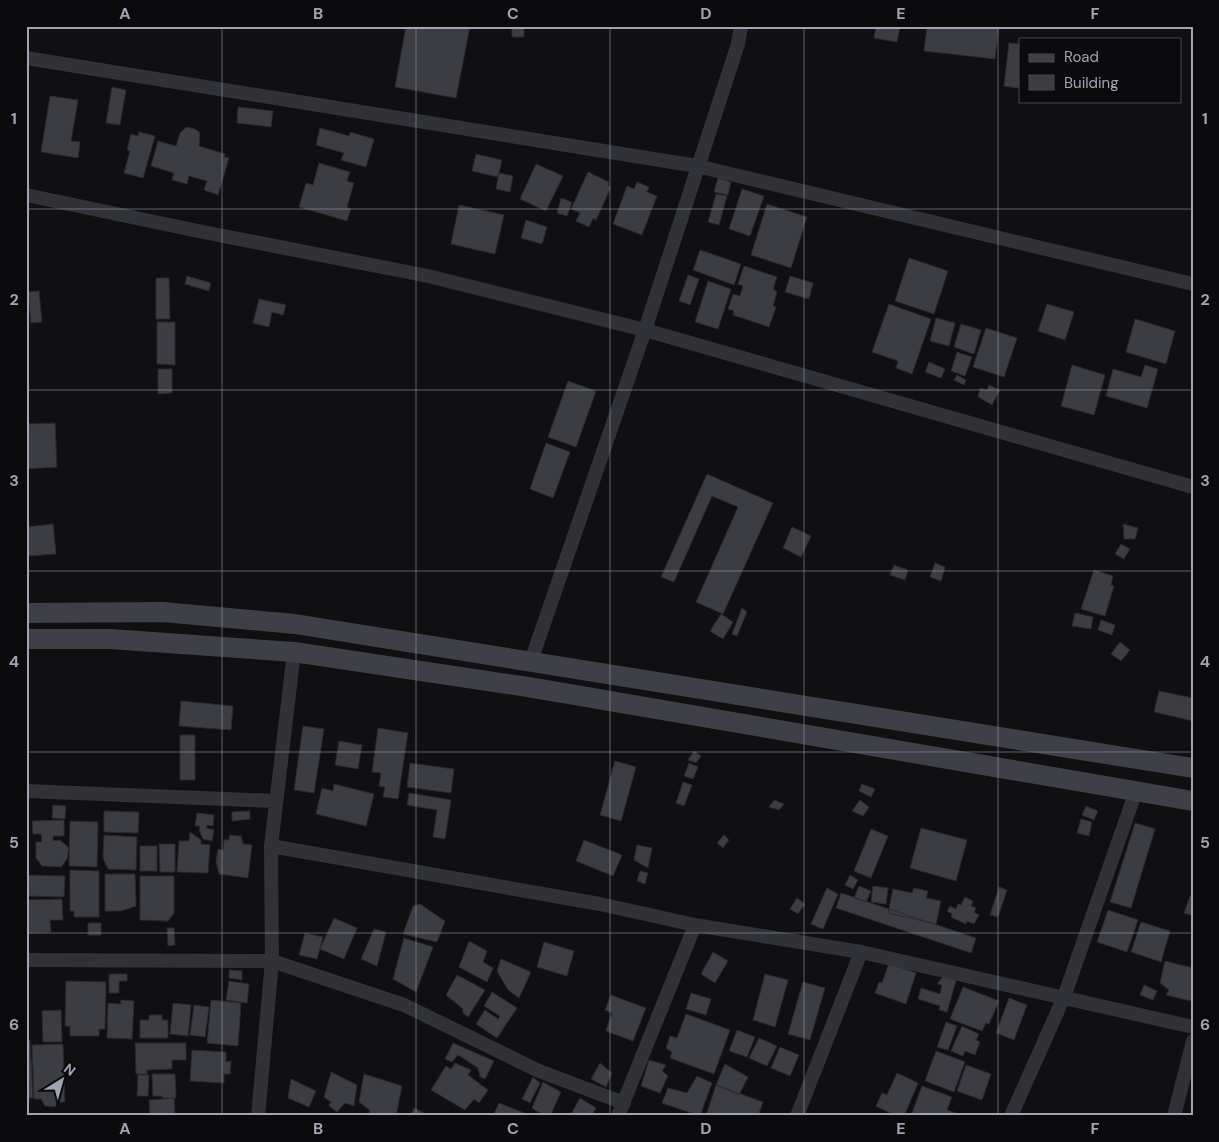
<svg xmlns="http://www.w3.org/2000/svg" width="1219" height="1142" font-family="'DM Sans',sans-serif">
<style>
.building{fill:#3c3d42;stroke:#2a2a2e}
.lines{fill:none;stroke-linecap:round;stroke-linejoin:round}
.minor{stroke:#313237;stroke-width:14}
.secondary{stroke:#3f4047;stroke-width:20}
.grid{fill:none;stroke:#a1a5b3;stroke-width:1;stroke-opacity:0.55}
.neatline{fill:none;stroke:#a1a5b3;stroke-width:2}
.grid-label{font-size:16px;text-anchor:middle;font-weight:bold;fill:#a1a5b3}
</style>
<rect width="100%" height="100%" fill="#101012"/>
<path class="building" d="M406,26H470L456,98L395,87Z
M512,26H524V37H512Z
M876,26H900L897,42L874,38Z
M927,26H999L995,59L924,51Z
M1009,43L1020,44V81L1018,88L1004,86Z
M112,87L126,90L120,125L106,123Z
M50,96L78,100L71,141L80,142L78,158L41,152Z
M238,107L273,111L271,127L237,123Z
M186,127L195,129L199,132L200,135L199,146L225,154L224,157L229,158L218,195L204,190L207,181L189,176L187,184L172,180L174,173L151,166L158,141L176,146L180,133Z
M320,128L349,136L350,132L374,139L366,167L341,160L344,153L316,145Z
M139,132L155,136L143,178L124,173L130,151L127,150L131,134L138,136Z
M476,154L502,160L498,177L472,171Z
M319,163L350,172L347,181L354,183L347,207L351,209L347,221L299,207L306,183L313,185Z
M536,164L563,176L546,211L520,199Z
M588,172L609,182L608,186L611,187L596,220L593,218L589,227L576,221L580,213L571,209Z
M499,173L513,176L510,192L496,189Z
M718,178L731,182L728,195L714,192Z
M637,182L649,187L647,192L657,196L642,235L613,224L627,186L634,189Z
M742,189L764,196L750,236L729,229Z
M716,194L727,196L719,225L708,222Z
M561,198L572,202L567,216L557,213Z
M767,204L807,217L791,268L751,255Z
M459,205L504,215L495,254L451,244Z
M526,220L547,227L542,244L521,238Z
M700,250L741,264L734,285L693,270Z
M909,258L948,271L934,314L895,301Z
M744,266L777,277L773,289L777,292L773,306L776,307L769,327L733,315L734,311L728,309L733,294L740,296L743,286L738,284Z
M688,275L699,279L690,305L679,301Z
M187,276L211,283L209,291L185,284Z
M790,276L813,283L809,299L785,292Z
M156,278H169L170,319H156Z
M708,281L731,289L718,329L695,322Z
M39,291L42,322L31,323L28,292Z
M259,299L286,305L283,315L272,312L269,327L253,323Z
M889,304L931,319L912,374L896,368L898,361L872,352Z
M1047,304L1074,312L1065,340L1038,331Z
M936,318L955,323L949,346L930,341Z
M1135,319L1175,331L1166,364L1126,352Z
M157,322H175V365L157,364Z
M961,324L981,330L974,354L954,347Z
M986,328L1017,338L1004,377L973,367Z
M957,352L972,357L965,376L951,371Z
M929,362L945,369L941,378L925,372Z
M1072,365L1105,375L1094,415L1061,406Z
M1145,365L1158,369L1147,408L1106,396L1113,369L1141,377Z
M158,369H172V393L158,394Z
M957,375L966,380L964,385L954,380Z
M568,381L596,391L576,447L548,437Z
M989,385L1000,390L992,405L978,397L980,388L987,390Z
M55,423L57,467L26,469V424Z
M546,443L570,452L553,498L530,489Z
M707,474L773,503L723,614L696,602L738,507L712,496L674,582L661,577Z
M53,524L56,554L26,556V527Z
M1123,524L1138,528L1135,539H1124Z
M792,527L811,536L801,557L783,548Z
M1121,544L1130,549L1124,559L1115,554Z
M935,563L945,567L941,581L930,577Z
M894,565L908,570L905,580L890,575Z
M1094,570L1113,576L1111,585L1114,586L1105,616L1081,609Z
M742,608L747,612L737,636L732,634Z
M1075,613L1093,617L1091,629L1072,626Z
M721,614L733,622L723,639L710,631Z
M1101,620L1115,625L1112,635L1098,630Z
M1120,642L1130,650L1121,661L1111,654Z
M1159,691L1193,698V721L1154,712Z
M181,701L233,706L231,730L179,726Z
M303,726L324,729L314,793L294,790Z
M378,728L408,733L398,799L383,797L385,787L379,786L381,773L372,772Z
M180,735H195V780H180Z
M339,741L362,745L358,769L335,765Z
M694,751L701,756L696,763L688,760Z
M615,761L636,767L621,821L600,815Z
M410,763L454,769L451,793L407,787Z
M689,763L698,767L693,779L684,776Z
M683,782L692,785L684,806L676,803Z
M334,784L374,794L366,826L316,814L322,788L333,791Z
M862,784L875,789L871,797L859,791Z
M409,793L451,800L445,839L433,837L437,810L407,805Z
M774,800L784,804L779,810L769,807Z
M860,800L869,807L863,816L852,811Z
M53,805L66,806L65,819L52,818Z
M1086,806L1098,811L1094,820L1082,815Z
M104,811L139,812L138,833L104,832Z
M250,811V819L232,821V812Z
M197,813L214,815L213,826L207,825L206,828L214,830L212,841L203,839L199,830L200,826H195Z
M1081,819L1092,822L1089,836L1077,833Z
M64,820V836H53V841L60,840L69,848L67,859L61,867L42,866L36,858V842H42L41,834H33L32,821Z
M70,821L98,822L97,867L69,866Z
M1135,823L1155,829L1131,908L1110,902Z
M921,828L967,840L956,881L910,868Z
M871,829L888,836L871,878L854,871Z
M190,832L201,840V844L210,845L208,873L177,872L179,841H189Z
M104,835L137,837L136,870L108,869L103,858Z
M230,835L241,836L243,844L252,845L248,878L219,874L216,862L218,849L223,850L224,840H229Z
M724,835L729,840L723,848L717,843Z
M584,840L622,855L613,876L576,861Z
M159,844H175V872H160Z
M637,845L652,848L648,868L634,860Z
M140,846H157V871H140Z
M70,870L99,871V917H74V911H70Z
M640,871L648,873L645,884L637,881Z
M105,874H135L136,906L121,911H105Z
M27,875L65,876L64,897L27,896Z
M850,875L858,880L853,889L845,885Z
M140,876H174V913L168,921L140,920Z
M859,886L871,891L866,902L854,898Z
M873,886L888,888L886,904L871,902Z
M999,887L1007,890L998,917L990,915Z
M827,888L838,894L823,929L811,924Z
M914,888L928,891L926,898L941,901L936,924L888,913L893,889L912,893Z
M841,893L976,938L971,953L836,908Z
M1190,896L1193,897V916L1184,913Z
M965,897L973,901L971,906L976,908L974,912L979,915L974,924L967,921L966,924L951,917L952,914L947,911L950,906L956,909L958,904L961,905Z
M797,898L805,904L798,914L790,909Z
M62,899L63,920H50L51,932L27,933L26,900Z
M420,904L445,921L437,942L403,934L413,906Z
M1108,910L1138,920L1127,952L1097,942Z
M334,918L357,928L344,959L320,949Z
M1141,922L1170,931L1161,962L1131,952Z
M88,923H101V935H88Z
M167,928H174L175,945L168,946Z
M374,929L386,932L377,966L361,959Z
M305,933L323,937L317,959L299,955Z
M404,938L433,947L416,992L393,979Z
M469,941L487,951L483,962L493,968L487,982L459,967Z
M544,942L574,951L567,976L537,967Z
M713,952L728,961L715,983L701,974Z
M501,959L531,972L519,998L508,990L497,971Z
M1165,961L1193,968V995L1191,1001L1166,995L1169,990L1160,983Z
M889,963L916,973L906,1004L875,993L879,982L882,983Z
M229,970L242,971V980L229,978Z
M109,974H127V981H119V993H109Z
M765,974L788,980L775,1027L753,1020Z
M945,974L957,977L947,1012L939,1010L940,1006L918,999L921,988L940,994L942,985L937,984Z
M457,975L485,990L468,1017L463,1013V1009L446,995Z
M66,981L106,982L105,1029H99V1036H70V1026H65Z
M229,981L249,984L247,1003L226,1000Z
M803,982L825,988L810,1040L788,1034Z
M1144,985L1157,991L1153,1000L1140,995Z
M963,987L999,1001L989,1024L986,1023L982,1031L950,1019Z
M492,992L517,1008L497,1038L476,1024L485,1010L498,1019L500,1016L484,1006Z
M691,993L711,999L706,1015L686,1009Z
M611,995L646,1008L633,1041L606,1031L612,1013L605,1010Z
M1009,998L1027,1005L1014,1040L996,1033Z
M121,1000L134,1001L132,1039L107,1038L108,1003L121,1004Z
M211,1000L241,1003L238,1046L207,1043Z
M173,1003L191,1005L188,1036L170,1034Z
M194,1005L209,1007L205,1037L190,1035Z
M61,1010L62,1042H43L42,1011Z
M686,1014L730,1030L714,1074L670,1058L672,1052L666,1048L670,1036L677,1038Z
M149,1015H162V1020H168V1038H140V1020H149Z
M946,1022L957,1026L948,1050L937,1047Z
M962,1026L979,1034L976,1040L980,1042L975,1055L965,1051L963,1056L951,1051Z
M737,1030L755,1037L747,1057L729,1051Z
M759,1038L777,1046L767,1066L749,1058Z
M26,1040H30L33,1098H26Z
M135,1043H186V1060H172V1069L147,1070V1074H136Z
M453,1043L494,1061L485,1079L480,1077L478,1068L458,1055L452,1062L445,1059Z
M63,1044L65,1102H58L55,1107L45,1106L41,1099H34L32,1045Z
M780,1047L799,1055L790,1076L771,1068Z
M192,1050L226,1052V1062L231,1061L230,1074H224V1083L190,1081Z
M936,1051L965,1062L954,1092L925,1081Z
M649,1060L666,1065L662,1071L668,1076L660,1093L641,1086Z
M455,1063L471,1070L468,1075L488,1090L479,1103L474,1099L465,1110L431,1090L446,1066L451,1069Z
M600,1063L612,1073L606,1087L591,1079Z
M725,1064L748,1077L739,1095L716,1085Z
M966,1065L991,1074L982,1100L957,1091Z
M331,1072L357,1085L354,1106L345,1103L337,1112L329,1106L331,1102L324,1097Z
M897,1073L918,1083L904,1116H896L876,1106L882,1093L887,1095Z
M152,1074H175L176,1098H163L162,1096H153Z
M364,1074L402,1086L396,1116H368L370,1110L359,1102Z
M138,1075H149L148,1096H137Z
M697,1076L712,1083L700,1116L662,1103L668,1088L687,1093Z
M533,1077L540,1083L530,1103L522,1099Z
M291,1079L316,1091L309,1107L288,1098Z
M543,1082L561,1092L550,1116H545L532,1108Z
M716,1085L763,1102L758,1116H706Z
M922,1086L952,1097L947,1110L956,1113L955,1116H911Z
M174,1098L175,1116H150L149,1100Z
M580,1098L596,1108L592,1116H570Z
M499,1103L529,1115L493,1116Z
M414,1108L430,1116H410Z"/>
<g class="lines">
<path class="minor" d="M26,58L697,166L1193,284
M26,195L203,232L428,276L645,330L1193,487
M531,661L645,330L738,44L741,26
M26,791L276,801
M271,846L600,904L695,925L861,952L1193,1027
M26,960L272,961L404,1005L539,1071L624,1103
M258,1116L272,961L271,846L294,652
M618,1116L695,925
M797,1116L861,952
M1011,1116L1064,997L1136,791
M1174,1116L1193,1041"/>
<path class="secondary" d="M26,613L163,612L295,624L1193,768
M26,639H110L294,652L528,687L1193,801"/>
</g>
<path class="grid" d="M222,26V1116M416,26V1116M610,26V1116M804,26V1116M998,26V1116M26,209H1193M26,390H1193M26,571H1193M26,752H1193M26,933H1193"/>
<rect width="1219" height="1142" fill="none" stroke="#0b0b0d" stroke-width="55"/>
<rect x="1019" y="38" width="162" height="65" fill="#0b0b0d" stroke="#47494f"/>
<rect x="1029" y="54" width="25" height="8" fill="#3f4047" stroke="#47494f"/>
<text x="1064" y="62" font-size="15" fill="#a1a5b3">Road</text>
<rect x="1029" y="75" width="25" height="15" fill="#3c3d42" stroke="#47494f"/>
<text x="1064" y="88" font-size="15" fill="#a1a5b3">Building</text>
<g transform="translate(62 1080) rotate(37)" stroke="#0b0b0d" stroke-width="4" paint-order="stroke">
<path d="M0-4L9 19L0 12L-9 19Z" fill="#a1a5b3"/>
<text y="-8" font-size="14" font-weight="bold" text-anchor="middle" fill="#a1a5b3">N</text>
</g>
<rect x="28" y="28" width="1164" height="1086" class="neatline"/>
<g class="grid-label">
<text x="125" y="19">A</text>
<text x="318" y="19">B</text>
<text x="513" y="19">C</text>
<text x="706" y="19">D</text>
<text x="901" y="19">E</text>
<text x="1095" y="19">F</text>
<text x="14" y="124">1</text>
<text x="1205" y="124">1</text>
<text x="14" y="305">2</text>
<text x="1205" y="305">2</text>
<text x="14" y="486">3</text>
<text x="1205" y="486">3</text>
<text x="14" y="667">4</text>
<text x="1205" y="667">4</text>
<text x="14" y="848">5</text>
<text x="1205" y="848">5</text>
<text x="14" y="1030">6</text>
<text x="1205" y="1030">6</text>
<text x="125" y="1134">A</text>
<text x="318" y="1134">B</text>
<text x="513" y="1134">C</text>
<text x="706" y="1134">D</text>
<text x="901" y="1134">E</text>
<text x="1095" y="1134">F</text>
</g>
</svg>
